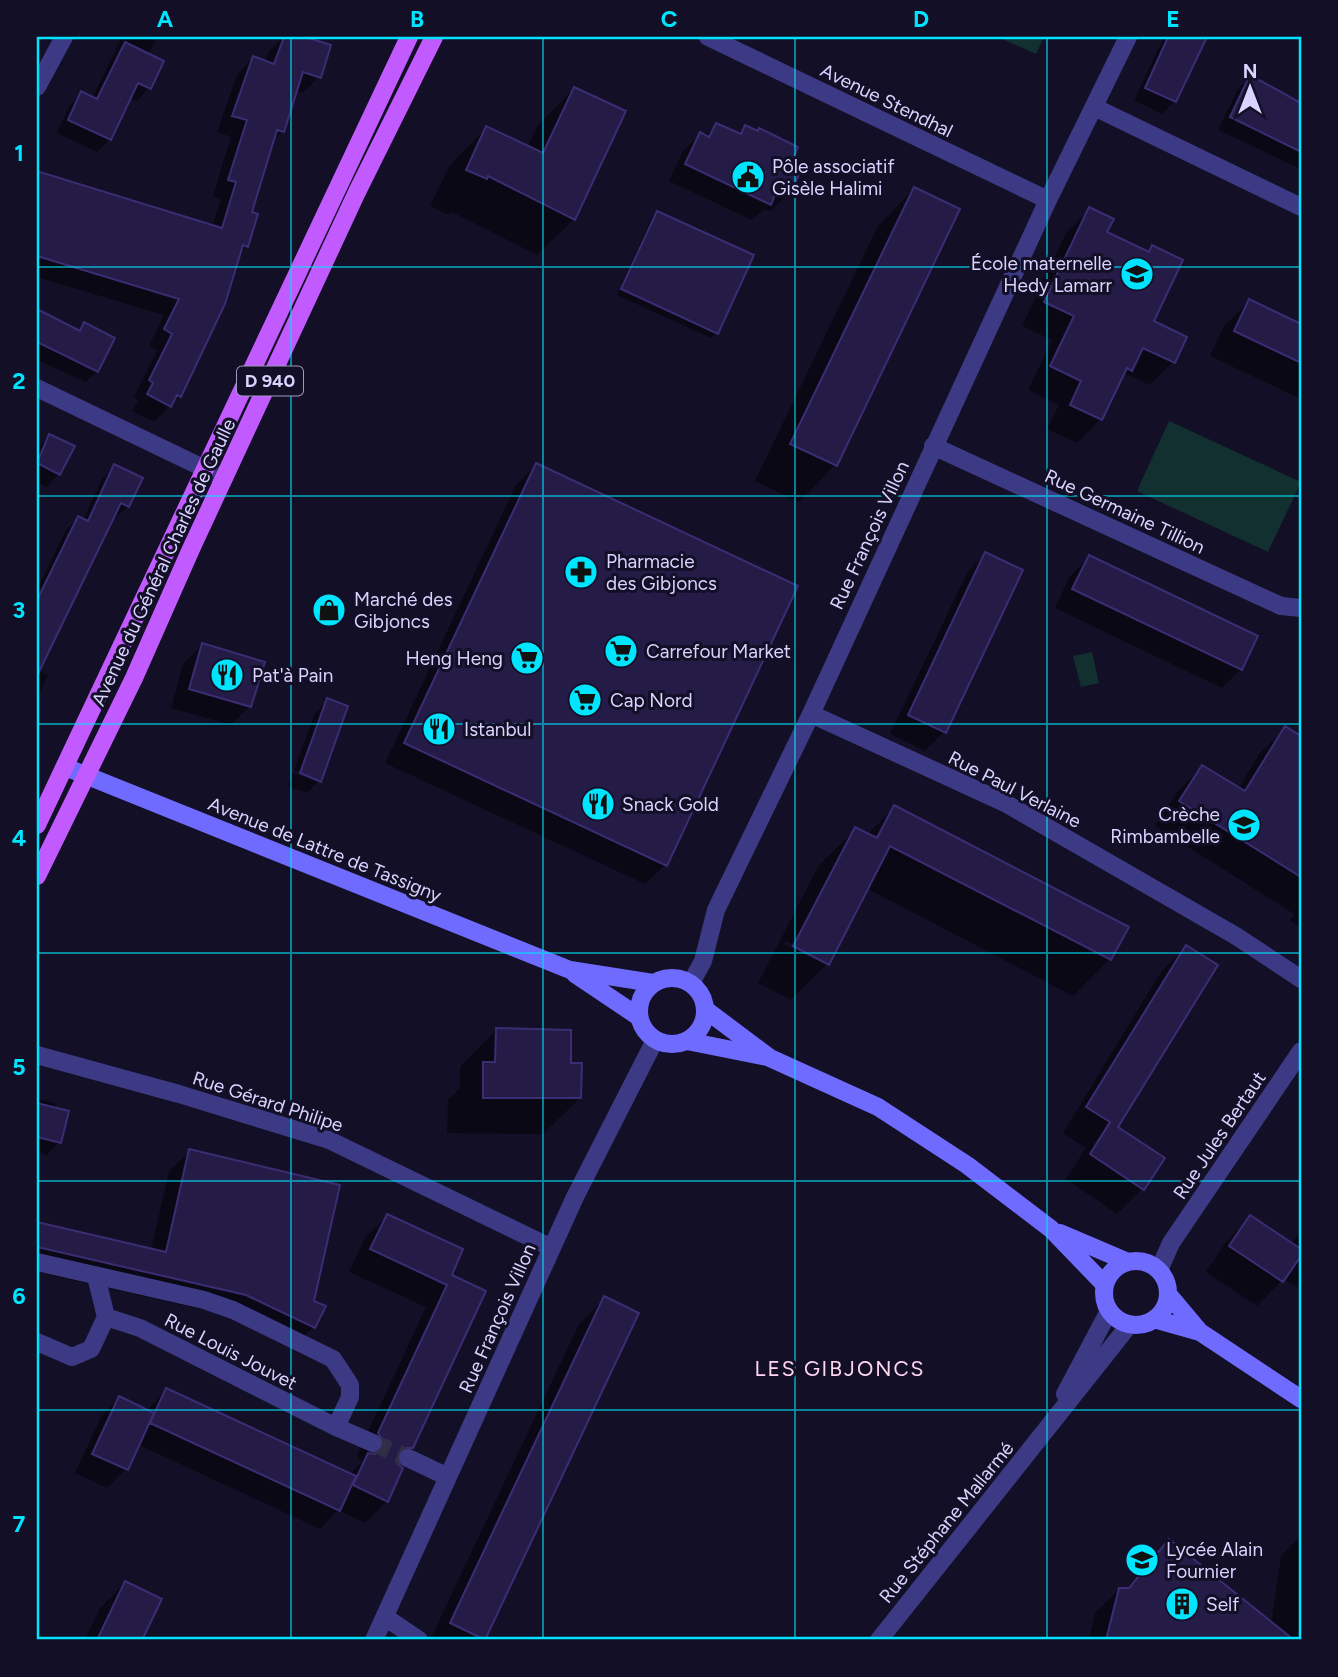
<svg xmlns="http://www.w3.org/2000/svg" width="1338" height="1677" font-family="Figtree,sans-serif">
<style>
.green{fill:#12302f}
.shadow{fill:#0007;fill-rule:evenodd}
.building{fill:#241b47;stroke:#3b2d73;stroke-width:2}
.lines{fill:none;stroke-linecap:round;stroke-linejoin:round}
.minor-tunnel{stroke:#312d47;stroke-width:18;stroke-dasharray:18 9;stroke-linecap:butt}
.minor{stroke:#3d3a85;stroke-width:18}
.secondary{stroke:#6f6bff;stroke-width:18}
.primary{stroke:#c25bff;stroke-width:18}
.grid{fill:none;stroke:#00e5ff;stroke-width:2;stroke-opacity:0.55}
.labels{text-anchor:middle;stroke-width:6;stroke-linejoin:round;paint-order:stroke}
.shield{fill:#130f26;stroke:#9e99be;stroke-width:2}
.shield-label{font-size:18px;font-weight:bold;fill:#d9d4ff}
.street-label{font-size:19px;fill:#d9d4ff;stroke:#130f26}
.poi-label{font-size:19px;fill:#d9d4ff;stroke:#130f26;text-anchor:start}
.neighbourhood-label{font-size:21px;letter-spacing:2px;fill:#ffd6f0;stroke:#130f26}
.neatline{fill:none;stroke:#00e5ff;stroke-width:2.5}
.grid-label{font-size:23px;text-anchor:middle;font-weight:bold;fill:#00e5ff}
</style>
<rect width="100%" height="100%" fill="#130f26"/>
<path class="green" d="M998,37H1044L1036,54Z
M1169,421L1301,482L1268,552L1137,491Z
M1092,652L1099,683L1081,687L1073,656Z"/>
<path class="shadow" d="M122,37H157L148,55L161,62L149,88L137,101L129,97L110,139L97,152L57,133L69,106L82,94L92,99Z
M284,37L329,46L319,77L303,93L295,90L282,131L272,141L249,213L247,246L238,255L180,396L154,422L132,411L138,400L134,397L157,351L149,346L164,315L37,277V173L212,227L221,199L213,196L231,137L217,132L237,75L253,58L265,63L269,51Z
M1164,37H1205L1175,101L1162,114L1134,100Z
M1250,77L1301,104V169L1218,130L1238,89Z
M574,89V219L537,255L452,212L449,215L430,206L450,165L486,128L527,148L538,125Z
M716,125L738,135L745,127L789,162L787,195L770,211L764,209L752,220L669,181L683,151L700,134L705,136Z
M914,189L835,465L799,502L755,481L878,226Z
M1090,209L1105,233L1147,253L1153,247L1152,322L1173,362L1150,385L1126,374L1119,381L1101,419L1077,443L1047,429L1059,405L1028,390L1052,340L1022,326L1066,233Z
M657,213L717,333L711,338L617,295L651,219Z
M1249,301L1301,325V399L1210,356L1224,326Z
M37,312L77,332L85,324L97,371L86,382L37,360Z
M50,436L59,474L46,487L37,482V448Z
M536,465L665,865L645,884L385,763L516,485Z
M115,466L128,506L115,518L112,517L46,652L37,661V590L66,530L78,518L83,520L102,479Z
M985,554L944,732L925,751L890,734L967,573Z
M1089,557L1241,669L1222,688L1055,608L1070,576Z
M202,645L250,706L231,725L171,708L183,664Z
M37,670L48,675L37,698Z
M328,700L319,781L307,793L288,786L293,773L315,781V777L294,770L315,713Z
M1285,728L1301,738V928L1290,921L1294,914L1155,826L1177,792L1202,767L1238,789L1260,753Z
M895,807L1126,928L1110,959L1073,996L866,888L827,964L791,1000L758,983L819,865L856,829L867,835ZM786,941L816,956V960L784,944Z
M1186,947L1116,1128L1142,1189L1117,1214L1066,1179L1086,1148L1063,1133L1161,972Z
M496,1030L569,1065L580,1098L543,1134L447,1133L448,1100L460,1088V1067Z
M39,1099L55,1103L59,1142L47,1155L37,1152Z
M190,1151L312,1302L314,1326L294,1347L226,1315L37,1272V1224L151,1250L169,1171Z
M387,1216L449,1276L412,1447L396,1462L387,1501L365,1523L338,1510L320,1529L137,1444L126,1469L107,1488L75,1473L101,1417L119,1398L147,1411L166,1390L349,1475L362,1462L357,1455L426,1307L349,1272L365,1238Z
M1250,1217L1291,1244L1301,1231V1289L1283,1279L1257,1306L1206,1272L1226,1242Z
M604,1299L483,1639L430,1640L579,1324Z
M1301,1535V1640H1089L1095,1613L1119,1589H1125L1169,1541L1271,1624L1281,1556Z
M125,1583L160,1599L141,1640H85L100,1608Z"/>
<path class="building" d="M284,37H305L331,45L321,78L303,72L284,132L277,130L252,212L258,214L248,247L243,245L225,304L181,397L177,395L171,407L147,394L153,383L149,380L172,334L164,329L179,299L37,256V171L222,228L236,182L228,180L247,120L232,116L253,56L274,64Z
M1168,37H1207L1176,102L1145,88Z
M125,42L164,61L151,89L138,83L111,140L68,120L81,91L97,99Z
M1250,75L1301,103V152L1230,117Z
M574,87L626,111L575,220L488,176L487,179L466,170L486,126L543,153Z
M716,123L741,134L745,125L758,131L759,128L798,147L792,161L803,166L789,196L777,190L771,205L685,164L700,132L709,137Z
M914,187L960,209L837,466L790,444Z
M1089,207L1114,219L1107,232L1149,252L1152,245L1183,260L1154,321L1187,337L1175,363L1143,348L1132,371L1127,368L1102,420L1070,405L1081,381L1050,366L1074,316L1044,302Z
M657,211L754,255L718,334L621,289Z
M1249,299L1301,324V363L1234,331Z
M37,309L80,331L84,322L115,338L98,372L37,342Z
M49,434L75,446L60,475L37,463Z
M536,463L798,586L667,866L404,743Z
M114,464L143,478L129,507L121,503L37,676V600L78,516L88,521Z
M985,552L1023,570L946,733L908,715Z
M1089,555L1258,636L1242,670L1072,589Z
M202,643L265,662L251,707L189,689Z
M327,698L348,706L321,782L300,773Z
M1285,726L1301,736V877L1179,801L1202,765L1245,791Z
M894,805L1129,927L1111,960L890,846L829,965L793,946L855,827L877,838Z
M1186,945L1218,965L1118,1127L1165,1158L1144,1190L1090,1154L1110,1122L1086,1107Z
M496,1028L571,1030V1063H582L581,1098H483V1062H495Z
M37,1103L69,1111L61,1143L37,1137Z
M189,1149L340,1185L314,1301L326,1306L315,1328L246,1295L37,1247V1222L166,1252Z
M387,1214L463,1249L452,1275L486,1291L413,1448H402L398,1454V1464L403,1468L388,1502L353,1485L368,1453L375,1454L383,1448L384,1441L378,1433L447,1285L370,1249Z
M1250,1215L1301,1249V1256L1283,1282L1229,1246Z
M604,1296L639,1313L485,1640L450,1623Z
M166,1388L356,1476L340,1511L150,1423Z
M119,1396L154,1413L128,1470L92,1454Z
M1169,1539L1223,1583L1294,1640H1106L1119,1588H1129Z
M125,1581L162,1599L142,1640H97Z"/>
<g class="lines">
<path class="minor-tunnel" d="M373,1443L408,1458"/>
<path class="minor" d="M708,37L1048,200
M37,87L64,37
M1094,107L1301,207
M37,388L224,478
M933,446L1281,606L1301,608
M811,714L1005,803L1236,936L1301,979
M691,983L703,961L716,910L811,714L1048,200L1128,37
M37,1055L179,1094L329,1140L552,1248
M37,1262L204,1300L233,1310L333,1359L350,1385V1397L336,1427L140,1328L106,1317
M1159,1270L1171,1243L1301,1051
M37,1342L72,1357L91,1349L106,1317L96,1276
M1065,1394L1109,1311
M336,1427L373,1443
M408,1458L448,1477
M385,1617L419,1640
M374,1640L575,1197L655,1040
M879,1640L1130,1324"/>
<path class="secondary" d="M65,767L570,970L653,983
M575,974L639,1017
M639 1011a33 33 0 1 1 66 0a33 33 0 1 1-66 0Z
M706,1010L770,1058L878,1107L967,1165L1051,1229L1105,1285
M687,1041L767,1057
M1060,1233L1128,1262
M1104 1293a32 32 0 1 1 64 0a32 32 0 1 1-64 0Z
M1168,1294L1200,1332L1301,1399
M1154,1319L1200,1332"/>
<path class="primary" d="M37,825L409,37
M37,876L134,678L191,549L357,192L434,37"/>
</g>
<path class="grid" d="M291,37V1640M543,37V1640M795,37V1640M1047,37V1640M37,267H1301M37,496H1301M37,724H1301M37,953H1301M37,1181H1301M37,1410H1301"/>
<defs>
<symbol id="civic-disc" viewBox="-11 -11 22 22"><circle r="9.5" fill="#00e5ff" stroke="#130f26"/><path d="M-.6-6.5H3V-4.5H.6V-3L4-1V1h2V6H-6V1h2V-1L-.6-3ZM-1.2 2.5V6h2.4V2.5Z" fill="#111"/></symbol>
<symbol id="school-disc" viewBox="-11 -11 22 22"><circle r="9.5" fill="#00e5ff" stroke="#130f26"/><path d="M0-5L7-2L0 1L-7-2ZM-4 1L0 2.5L4 1V4Q0 6-4 4Z" fill="#111"/></symbol>
<symbol id="pharmacy-disc" viewBox="-11 -11 22 22"><circle r="9.5" fill="#00e5ff" stroke="#130f26"/><path d="M-2-6h4v4h4v4h-4v4h-4v-4h-4v-4h4Z" fill="#111"/></symbol>
<symbol id="shop-disc" viewBox="-11 -11 22 22"><circle r="9.5" fill="#00e5ff" stroke="#130f26"/><path d="M-5-2.5h2.3a2.7 3.5 0 0 1 5.4 0H5L5.5 6h-11ZM-1.5-2.5h3a1.5 2.3 0 0 0-3 0Z" fill="#111"/></symbol>
<symbol id="supermarket-disc" viewBox="-11 -11 22 22"><circle r="9.5" fill="#00e5ff" stroke="#130f26"/><path d="M-6-5.5h2.5l.6 2H6L4.5 2H-2.5L-4.4-4H-6ZM-1.5 3.2a1.3 1.3 0 1 0 .1 0ZM3 3.2a1.3 1.3 0 1 0 .1 0Z" fill="#111"/></symbol>
<symbol id="restaurant-disc" viewBox="-11 -11 22 22"><circle r="9.5" fill="#00e5ff" stroke="#130f26"/><path d="M-5-6h1v4h1v-4h1v4h1v-4h1v5L-1.5 .5V6h-2V.5L-5-1ZM5-6V6H3V1.5H1.5Q1.5-4 5-6Z" fill="#111"/></symbol>
<symbol id="building-disc" viewBox="-11 -11 22 22"><circle r="9.5" fill="#00e5ff" stroke="#130f26"/><path d="M-4-6H4V6H1V3H-1V6H-4ZM-2.5-4.3h1.7v1.8h-1.7ZM.8-4.3h1.7v1.8H.8ZM-2.5-1h1.7V.8h-1.7ZM.8-1h1.7V.8H.8Z" fill="#111"/></symbol>
</defs>
<g fill-rule="evenodd">
<use href="#civic-disc" x="729" y="158" width="38" height="38"/>
<use href="#school-disc" x="1118" y="255" width="38" height="38"/>
<use href="#pharmacy-disc" x="562" y="553" width="38" height="38"/>
<use href="#shop-disc" x="310" y="591" width="38" height="38"/>
<use href="#supermarket-disc" x="602" y="632" width="38" height="38"/>
<use href="#supermarket-disc" x="508" y="639" width="38" height="38"/>
<use href="#restaurant-disc" x="208" y="656" width="38" height="38"/>
<use href="#supermarket-disc" x="566" y="681" width="38" height="38"/>
<use href="#restaurant-disc" x="420" y="710" width="38" height="38"/>
<use href="#restaurant-disc" x="579" y="785" width="38" height="38"/>
<use href="#school-disc" x="1225" y="806" width="38" height="38"/>
<use href="#school-disc" x="1123" y="1541" width="38" height="38"/>
<use href="#building-disc" x="1163" y="1585" width="38" height="38"/>
</g>
<g class="labels">
<rect class="shield" x="237" y="366.5" width="66" height="29" rx="5"/>
<g class="shield-label">
<text x="270" y="387">D 940</text>
</g>
<g class="street-label">
<text transform="translate(887 100) rotate(26)" y="7">Avenue Stendhal</text>
<text transform="translate(1125 511) rotate(25)" y="7">Rue Germaine Tillion</text>
<text transform="translate(869 535) rotate(-65)" y="7">Rue François Villon</text>
<text transform="translate(163 562) rotate(-65)" y="7">Avenue du Général Charles de Gaulle</text>
<text transform="translate(1015 789) rotate(27)" y="7">Rue Paul Verlaine</text>
<text transform="translate(325 849) rotate(22)" y="7">Avenue de Lattre de Tassigny</text>
<text transform="translate(268 1101) rotate(18)" y="7">Rue Gérard Philipe</text>
<text transform="translate(1219 1135) rotate(-56)" y="7">Rue Jules Bertaut</text>
<text transform="translate(497 1318) rotate(-66)" y="7">Rue François Villon</text>
<text transform="translate(231 1351) rotate(27)" y="7">Rue Louis Jouvet</text>
<text transform="translate(946 1522) rotate(-51)" y="7">Rue Stéphane Mallarmé</text>
</g>
<g class="poi-label">
<text x="772" y="173">Pôle associatif<tspan x="772" dy="22">Gisèle Halimi</tspan></text>
<text x="1112" y="270" text-anchor="end">École maternelle<tspan x="1112" dy="22">Hedy Lamarr</tspan></text>
<text x="606" y="568">Pharmacie<tspan x="606" dy="22">des Gibjoncs</tspan></text>
<text x="354" y="606">Marché des<tspan x="354" dy="22">Gibjoncs</tspan></text>
<text x="646" y="658">Carrefour Market</text>
<text x="503" y="665" text-anchor="end">Heng Heng</text>
<text x="252" y="682">Pat'à Pain</text>
<text x="610" y="707">Cap Nord</text>
<text x="464" y="736">Istanbul</text>
<text x="622" y="811">Snack Gold</text>
<text x="1220" y="821" text-anchor="end">Crèche<tspan x="1220" dy="22">Rimbambelle</tspan></text>
<text x="1166" y="1556">Lycée Alain<tspan x="1166" dy="22">Fournier</tspan></text>
<text x="1206" y="1611">Self</text>
</g>
<g class="neighbourhood-label">
<text x="840" y="1376">LES GIBJONCS</text>
</g>
</g>
<rect width="1338" height="1677" fill="none" stroke="#130f26" stroke-width="77"/>
<g transform="translate(1250 88)" stroke="#130f26" stroke-width="5" paint-order="stroke">
<path d="M0-5L12 26L0 18L-12 26Z" fill="#d9d4ff"/>
<text y="-10" font-size="19" font-weight="bold" text-anchor="middle" fill="#d9d4ff">N</text>
</g>
<rect x="38" y="38" width="1262" height="1600" class="neatline"/>
<g class="grid-label">
<text x="165" y="27">A</text>
<text x="417" y="27">B</text>
<text x="669" y="27">C</text>
<text x="921" y="27">D</text>
<text x="1173" y="27">E</text>
<text x="19" y="161">1</text>
<text x="19" y="389">2</text>
<text x="19" y="618">3</text>
<text x="19" y="846">4</text>
<text x="19" y="1075">5</text>
<text x="19" y="1304">6</text>
<text x="19" y="1532">7</text>
</g>
</svg>
